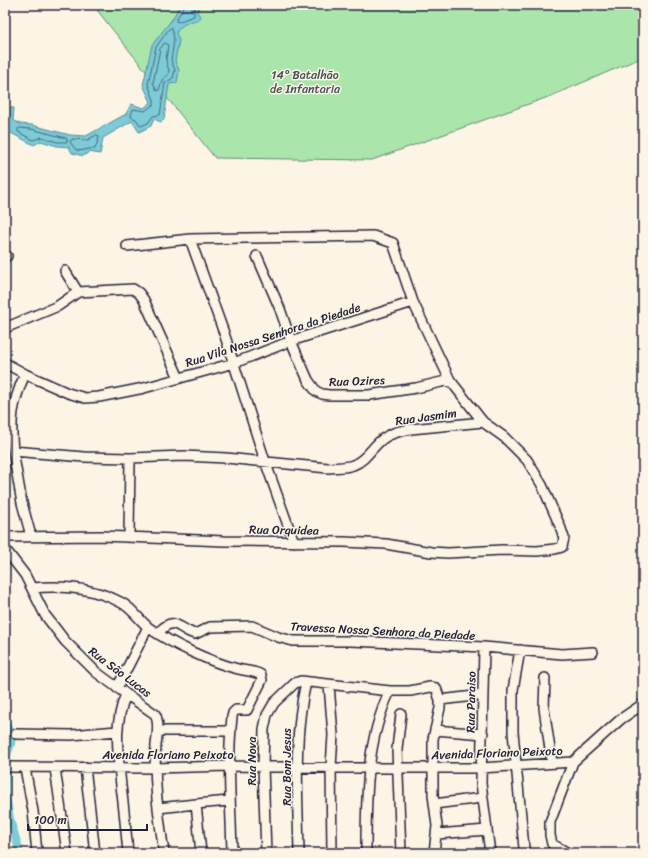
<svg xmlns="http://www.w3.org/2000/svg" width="648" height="858" font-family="Sriracha,sans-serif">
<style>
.green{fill:#aae6ac;stroke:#668474}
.water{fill:#7bcbd6;stroke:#578798}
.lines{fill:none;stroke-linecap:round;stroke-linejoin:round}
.shore{stroke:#466679;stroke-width:1}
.canal{stroke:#7bcbd6;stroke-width:8}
.minor-casing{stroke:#22223b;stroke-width:12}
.minor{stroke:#fcf5e5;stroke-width:9}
.labels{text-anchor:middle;stroke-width:3;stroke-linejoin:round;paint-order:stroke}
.park-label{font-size:12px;fill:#445357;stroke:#fcf5e5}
.street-label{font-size:12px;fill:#22223b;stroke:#fcf5e5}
</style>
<rect width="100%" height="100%" fill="#fcf5e5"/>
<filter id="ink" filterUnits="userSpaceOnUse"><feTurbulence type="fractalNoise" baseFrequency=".025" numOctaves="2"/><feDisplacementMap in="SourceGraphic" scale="8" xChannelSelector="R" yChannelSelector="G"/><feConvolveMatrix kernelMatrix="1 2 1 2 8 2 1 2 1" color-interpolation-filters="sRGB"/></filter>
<g filter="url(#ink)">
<path class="green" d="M93,5H643V57L551,96L372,160L215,158Z"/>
<path class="water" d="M180,5H201L197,12L200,16L198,20C188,22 181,24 176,33L179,40L175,61L179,70L177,83L169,84L164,119L161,122L154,119L151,126L139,132L132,121L103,138L100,154L89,152L83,156L72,153L69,147L57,146L41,141L34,145L5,130V107L14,108L13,120L20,124L32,125L70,135L86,136L126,114L131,104L144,108L151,102L143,85L152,45L173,18Z"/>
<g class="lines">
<path class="shore" d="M184,5L183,8L176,20L177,22L194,16V11L196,5
M172,28L174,40L171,61L175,70L173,78L165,83L160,115L153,116L148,123L141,126L136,119L131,117V115L133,109L145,111L154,104V100L148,84L156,47L169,29Z
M165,43L168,45L166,61L169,71L168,75L162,80L159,90L157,91L153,83L160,49Z
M20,128L31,129L66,138L68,141L66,142H57L42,137L33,140L18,132V129Z
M97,135L99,137L95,149C86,148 84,152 76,150L70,142L72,139L87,140Z"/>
<path class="canal" d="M5,722L12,738L11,744L6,757L5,793L10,818L20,853"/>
<defs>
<path id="minor" d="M190,239L224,333L265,461L294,542
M257,256L280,309L291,341L308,380L316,391L322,394L329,395H369L416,388L450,380
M5,257L7,256
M65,271L78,292
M5,328L58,306L78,292L133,289L139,293L144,300L179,378
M5,363L25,374L68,393L85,398L99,397L144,388L234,363L291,341L413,302
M25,374C12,404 10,419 13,451L84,457L130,458L184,456L226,458L328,468C336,467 346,468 353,465C367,460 372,446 384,438C392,432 401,431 411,429L483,422
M13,451L22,503L31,536
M129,536L130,458
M5,537L102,536L224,541L344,542L386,544L431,552L448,553L502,550L537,551L555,549L562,547L564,538L560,526L542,485L527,460L504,437L483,422L450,380L413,302L393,243L373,236L190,239L127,246
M5,549L25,575L45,615L65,641L96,672L126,694L155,714C160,723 157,735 156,745C153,781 159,817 164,853
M32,588C63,585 95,588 122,603C133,609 139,620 149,628C162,637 177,645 192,652C207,659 222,665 238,669C245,671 255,671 261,675L262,680L247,710H236L233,713L232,717C227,762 231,808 232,853
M158,633C175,614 177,629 195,634L210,627L252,626L278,637L293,641H351L484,647L562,654L593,652
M484,647L481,783L490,853
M520,650L513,690V732L524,848
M545,678L544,708L552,763
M329,685L333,735L331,767L332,853
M117,688L148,627
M126,694C113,726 118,753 121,786C124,808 126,831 128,853
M440,700L483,695
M401,714L397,749L401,853
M435,730L483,734
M158,731H231
M16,734L71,735L117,731
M5,767L154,768L229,766L370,768H481L573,762L621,719L643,704
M85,767L95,853
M25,768L33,811L37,853
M55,768L67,853
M434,804L482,798
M158,808L196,804
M437,834L487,830
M201,853L196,804L229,801
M266,853L263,767L264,729L267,715L274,703L295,683L301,681L390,691H410L430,687L436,688L440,700V708L433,739V795L437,826L434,853
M299,853C298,796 293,738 306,682
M366,853C366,798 366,741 390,691
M568,853L552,844L550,835V822L573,762"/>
</defs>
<use href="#minor" class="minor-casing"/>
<use href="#minor" class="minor"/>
</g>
</g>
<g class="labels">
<g class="park-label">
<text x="305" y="79">14° Batalhão<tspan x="305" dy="14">de Infantaria</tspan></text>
</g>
<g class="street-label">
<text transform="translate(273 335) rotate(-18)" y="4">Rua Vila Nossa Senhora da Piedade</text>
<text transform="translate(357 381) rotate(-2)" y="4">Rua Ozires</text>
<text transform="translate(426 417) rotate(-8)" y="4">Rua Jasmim</text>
<text transform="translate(284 530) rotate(1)" y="4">Rua Orquidea</text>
<text transform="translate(383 631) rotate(3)" y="4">Travessa Nossa Senhora da Piedade</text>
<text transform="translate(120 672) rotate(37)" y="4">Rua São Lucas</text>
<text transform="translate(471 702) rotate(-89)" y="4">Rua Paraiso</text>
<text transform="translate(497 753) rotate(-2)" y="4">Avenida Floriano Peixoto</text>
<text x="168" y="759">Avenida Floriano Peixoto</text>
<text transform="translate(252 761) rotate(-90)" y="4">Rua Nova</text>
<text transform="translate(287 767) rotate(-90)" y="4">Rua Bom Jesus</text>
</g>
</g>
<rect width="648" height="858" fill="none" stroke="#fcf5e5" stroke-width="20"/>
<rect x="10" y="10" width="628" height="838" fill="none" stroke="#22223b" stroke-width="1.5" filter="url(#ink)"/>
<path d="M28 824v6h119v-6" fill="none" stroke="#22223b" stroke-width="2"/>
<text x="34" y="824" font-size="12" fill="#22223b" stroke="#fcf5e5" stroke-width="3" paint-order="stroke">100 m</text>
</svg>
